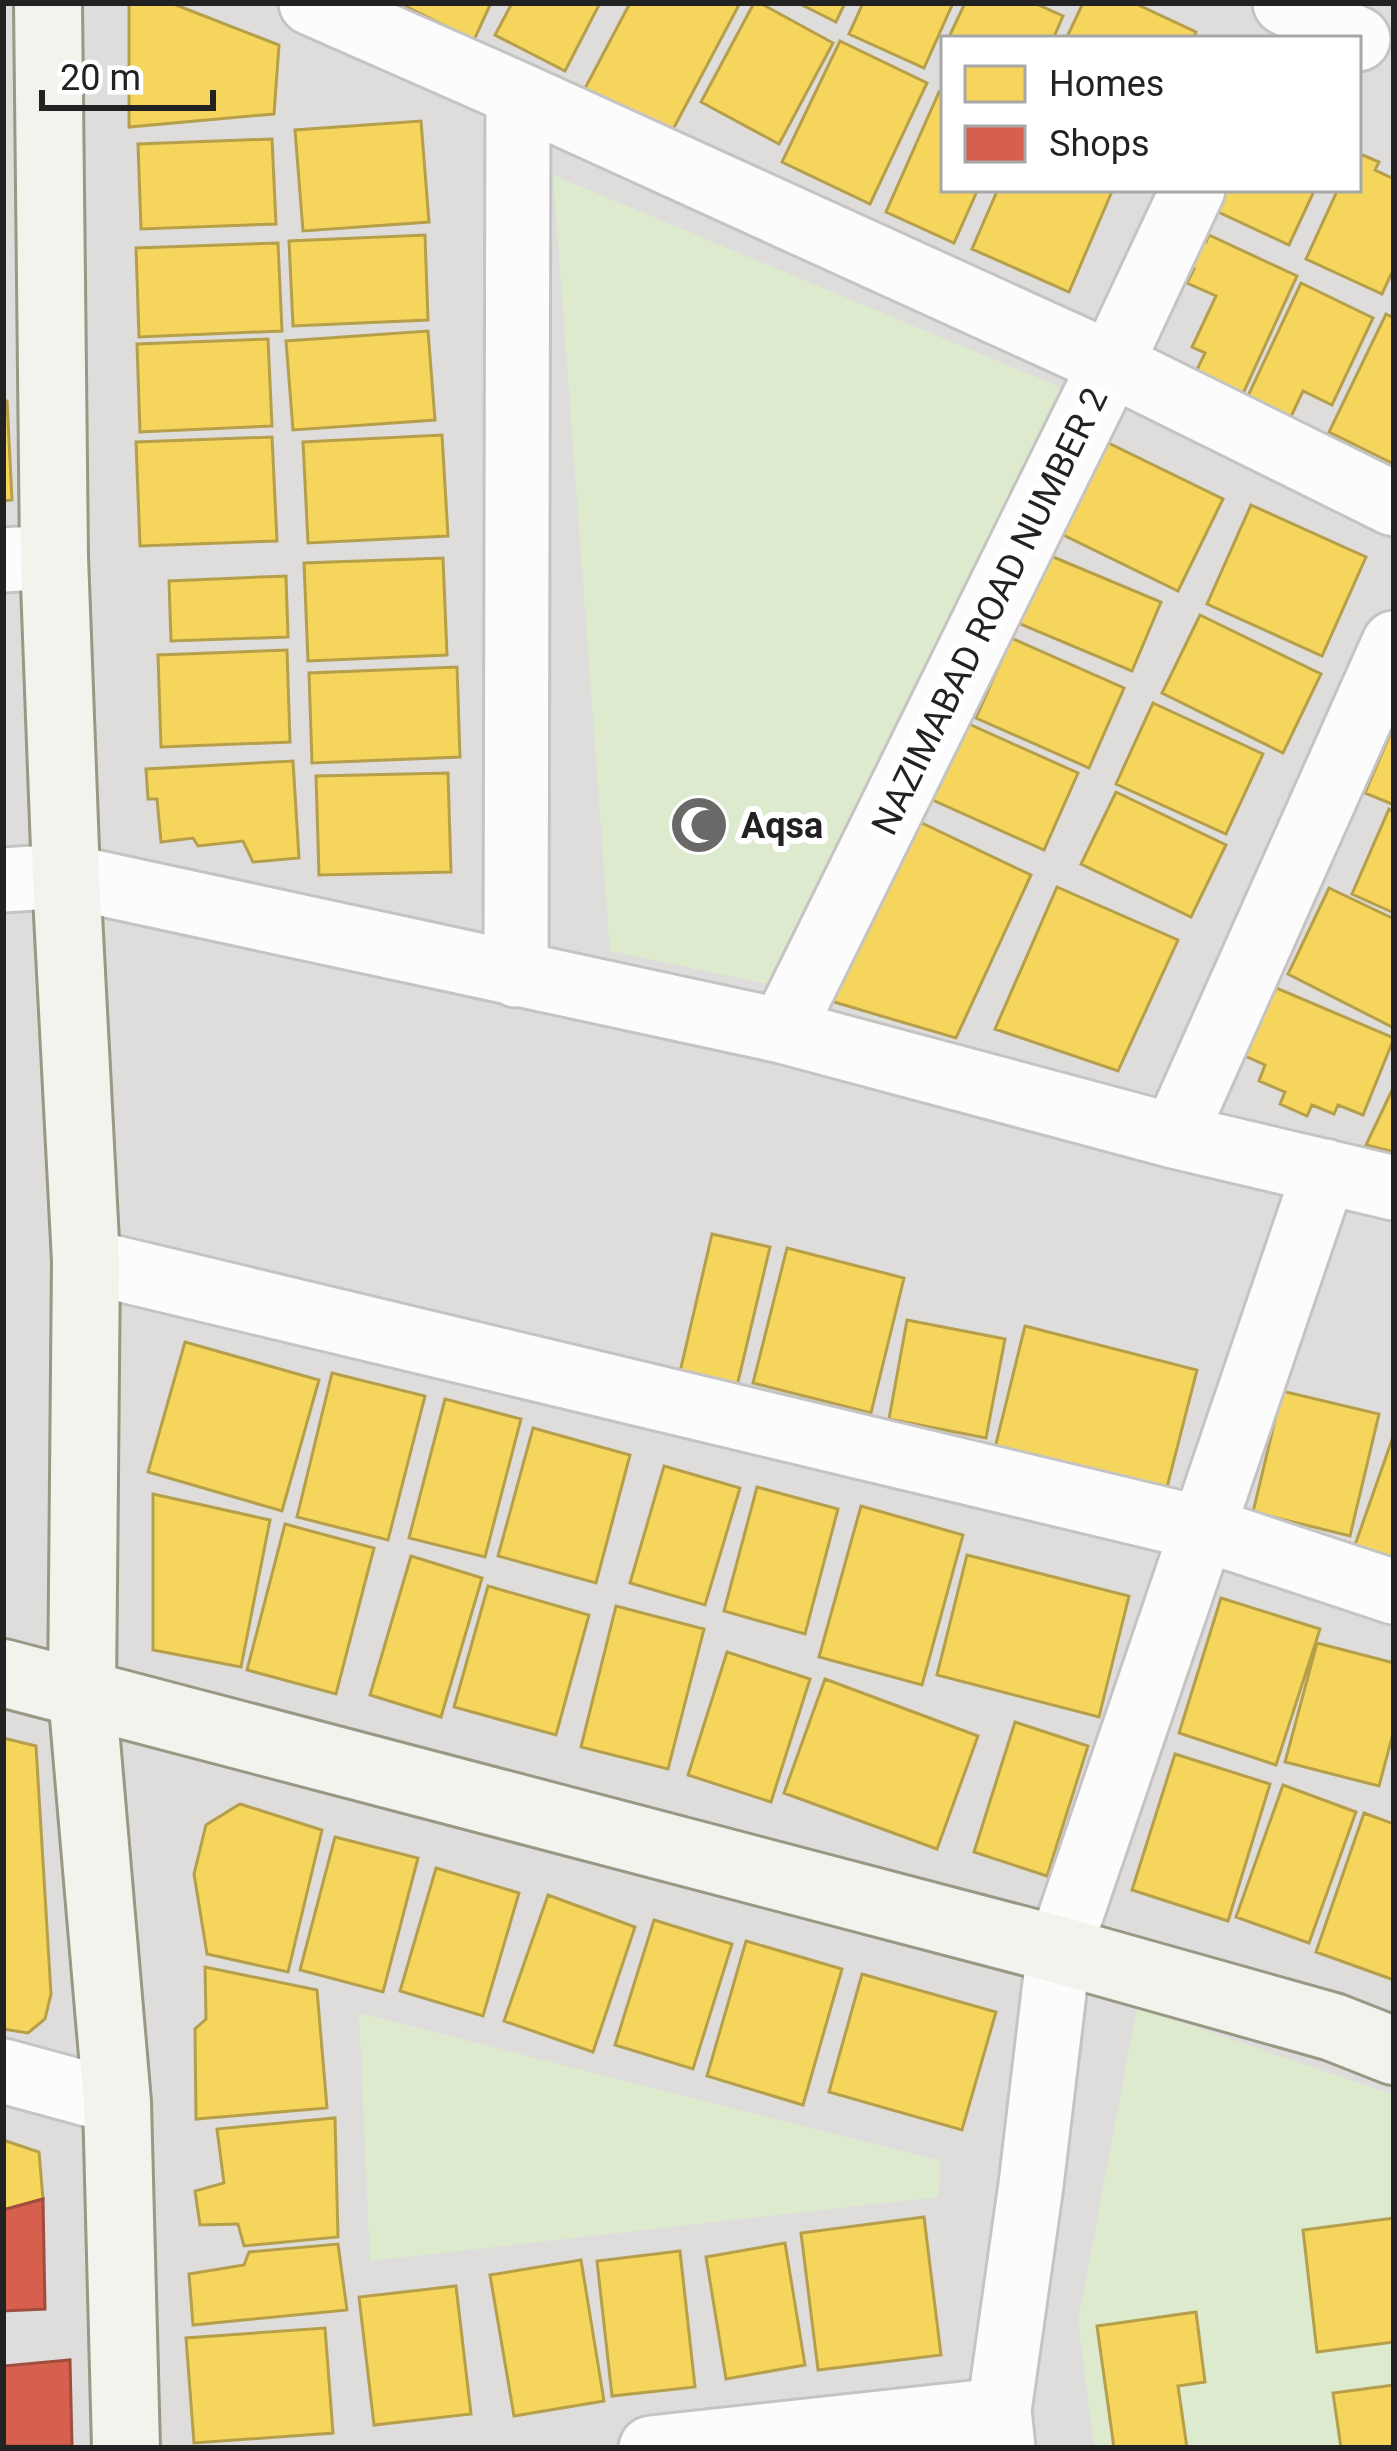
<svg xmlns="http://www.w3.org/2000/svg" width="1397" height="2451" font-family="Roboto,sans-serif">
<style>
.residential{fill:#dedddc;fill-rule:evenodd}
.grass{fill:#ddeacd}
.homes{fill:#f6d55c;stroke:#b69f4b;stroke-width:3}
.shops{fill:#d6604d;stroke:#a04d40;stroke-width:3}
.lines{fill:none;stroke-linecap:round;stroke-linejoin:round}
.street-casing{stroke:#c5c4c3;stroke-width:69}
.secondary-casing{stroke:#989884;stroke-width:72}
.street{stroke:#fdfcfc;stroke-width:63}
.secondary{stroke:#f3f3ed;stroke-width:66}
.labels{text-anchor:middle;stroke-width:12;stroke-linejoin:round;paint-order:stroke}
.street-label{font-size:36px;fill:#222;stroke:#fff}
.poi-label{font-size:36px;font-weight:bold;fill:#222;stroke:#fff;text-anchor:start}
</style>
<rect width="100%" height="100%" fill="#efedeb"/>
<path class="residential" d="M3,3H1394V2448H3ZM944,39H1358V189H944Z"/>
<path class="grass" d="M553,175L1079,395L772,985L610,951Z
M1137,2007L1394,2095V2448H1094L1078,2321Z
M359,2013L941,2161L938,2197L370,2261Z"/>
<path class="homes" d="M129,3H171L279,45L274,114L129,127Z
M399,3H491L474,40Z
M512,3H600L565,71L495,35Z
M630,3H740L669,137L583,92Z
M754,3H760L833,43L779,144L701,102Z
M798,3H845L836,22Z
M863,3H953L924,68L849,34Z
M965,3H1034L1063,16L1053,39H948Z
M1083,3H1134L1196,32L1193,39H1066Z
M840,41L927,83L870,204L782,162Z
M939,92L944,94V189H978L954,243L886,212Z
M421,121L429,222L303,231L295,130Z
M272,139L276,224L141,229L138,144Z
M1358,153L1379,162L1375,170L1394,179V268L1382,294L1306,259L1338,189H1358Z
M998,189H1113L1069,292L972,249Z
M1224,189H1315L1289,245L1214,210Z
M425,235L428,320L293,326L289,241Z
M1209,235L1297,276L1241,398L1194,376L1205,353L1192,347L1216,296L1187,283L1194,269L1188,267L1200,240L1206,242Z
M278,243L282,331L139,337L136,248Z
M1301,283L1373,318L1332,405L1303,391L1289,421L1246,400Z
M1386,314L1394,318V464L1329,432Z
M428,331L435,420L293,430L286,341Z
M268,339L272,426L140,432L137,344Z
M3,401H7L12,500L3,501Z
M1090,434L1223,499L1178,591L1045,526Z
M442,435L448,536L308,543L303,442Z
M272,437L277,541L140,546L136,442Z
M1251,505L1366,557L1322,656L1207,604Z
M1039,551L1161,602L1132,671L1011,620Z
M443,558L447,655L308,661L304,563Z
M286,576L288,637L171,641L169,581Z
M1200,615L1321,674L1283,753L1162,693Z
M1011,638L1124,688L1089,768L976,718Z
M287,650L290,742L161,747L158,655Z
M457,667L460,757L312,763L309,673Z
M1153,703L1263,754L1226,834L1116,784Z
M960,720L1078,773L1044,850L926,797Z
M1394,725V805L1365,793Z
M293,761L299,858L253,862L243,841L198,846L193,838L161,842L157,799H148L146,769Z
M448,773L451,872L319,875L316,776Z
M1116,792L1226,845L1191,917L1081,864Z
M1389,809L1394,812V913L1352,894Z
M903,814L1031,875L956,1038L817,997Z
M1057,887L1178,940L1118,1071L995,1029Z
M1329,888L1394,919V1028L1288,974Z
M1274,987L1394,1038L1363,1115L1338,1105L1334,1114L1312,1105L1307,1116L1280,1104L1285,1092L1259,1081L1265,1065L1245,1056Z
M1394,1086V1152L1366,1145Z
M712,1234L770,1247L737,1386L680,1372Z
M787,1248L904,1278L871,1413L753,1383Z
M907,1320L1005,1339L986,1438L889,1419Z
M1025,1326L1197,1370L1165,1495L994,1452Z
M185,1342L319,1380L282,1511L148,1472Z
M332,1373L425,1396L388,1540L297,1517Z
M1282,1391L1379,1414L1350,1536L1253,1512Z
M445,1399L521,1419L485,1557L409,1538Z
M533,1428L630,1455L596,1583L498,1556Z
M1394,1434V1559L1355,1545Z
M664,1466L740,1488L705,1605L630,1583Z
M757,1487L838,1509L805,1634L724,1611Z
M153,1494L270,1520L241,1667L153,1650Z
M861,1506L963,1535L922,1685L819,1657Z
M285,1524L374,1548L336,1694L247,1670Z
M967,1555L1129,1596L1099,1717L937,1675Z
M411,1556L482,1578L441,1717L370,1695Z
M488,1586L589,1615L556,1735L454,1707Z
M1221,1598L1320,1629L1276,1765L1179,1733Z
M616,1606L704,1629L668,1769L581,1747Z
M1317,1643L1394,1663V1730L1379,1786L1285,1762Z
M727,1652L810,1679L771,1802L688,1775Z
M825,1679L978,1736L937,1849L784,1793Z
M1015,1722L1088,1746L1047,1876L974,1852Z
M3,1738L36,1746L51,1994L45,2019L28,2033L3,2029Z
M1175,1754L1270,1784L1228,1921L1132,1890Z
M1283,1785L1356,1812L1309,1943L1236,1917Z
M240,1804L322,1830L288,1972L207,1954L194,1874L206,1825Z
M1364,1813L1394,1824V1980L1316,1952Z
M335,1837L418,1858L383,1992L300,1970Z
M436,1868L519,1893L483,2016L400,1991Z
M548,1895L635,1927L593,2052L504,2021Z
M654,1920L732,1944L693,2069L615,2045Z
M746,1941L842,1969L803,2105L707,2076Z
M205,1967L317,1990L327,2108L196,2119L195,2029L206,2019Z
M862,1974L996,2012L962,2130L829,2092Z
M335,2118L338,2237L244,2246L238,2224L200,2225L195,2191L224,2183L217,2129Z
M3,2140L39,2152L43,2199L3,2210Z
M924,2217L941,2355L818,2370L801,2233Z
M1394,2218V2342L1317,2352L1303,2230Z
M785,2243L805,2365L726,2379L706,2257Z
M338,2244L347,2310L193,2325L189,2274L244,2265L249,2252Z
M680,2251L695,2387L612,2396L597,2261Z
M581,2260L604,2401L514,2416L490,2275Z
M456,2286L471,2414L374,2425L359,2297Z
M1196,2312L1205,2382L1178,2386L1187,2448H1114L1097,2326Z
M325,2328L333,2433L194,2443L186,2338Z
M1394,2385V2448H1341L1333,2393Z"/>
<path class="shops" d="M43,2199L45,2309L3,2311V2210Z
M70,2360L72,2446H3V2366Z"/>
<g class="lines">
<defs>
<path id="street" d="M311,3L518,94L1111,364L1394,504
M1285,3L1358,39
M3,560L54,557
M3,880L66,876L782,1031L1174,1136L1394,1188
M516,975L518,94
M782,1031L1111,364L1193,189
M1174,1136L1394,643
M86,1261L1204,1529L1394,1592
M3,2071L117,2102
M651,2448L999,2410
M1003,2448L999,2410L1031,2185L1059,1950L1325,1171"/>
<path id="secondary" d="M48,3L54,557L66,876L86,1261L82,1694L117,2102L126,2448
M3,1673L1059,1950L1333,2027L1394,2051"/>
</defs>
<use href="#street" class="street-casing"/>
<use href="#secondary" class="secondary-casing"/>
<use href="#street" class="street"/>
<use href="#secondary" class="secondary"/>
</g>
<defs>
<symbol id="mosque-disc" viewBox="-11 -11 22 22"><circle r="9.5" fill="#6a6968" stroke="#fff"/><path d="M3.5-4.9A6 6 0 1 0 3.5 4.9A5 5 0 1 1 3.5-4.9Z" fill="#fff"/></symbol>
</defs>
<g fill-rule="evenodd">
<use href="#mosque-disc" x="666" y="792" width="66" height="66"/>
</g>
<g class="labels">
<g class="street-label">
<text transform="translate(989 611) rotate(-64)" y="13">NAZIMABAD ROAD NUMBER 2</text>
</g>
<g class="poi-label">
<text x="741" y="838">Aqsa</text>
</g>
</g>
<rect width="1397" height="2451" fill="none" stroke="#222222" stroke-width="12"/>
<rect x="941" y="36" width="420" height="156" fill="#ffffff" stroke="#a7a7a7" stroke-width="3"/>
<rect x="965" y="66" width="60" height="36" fill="#f6d55c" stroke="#a7a7a7" stroke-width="3"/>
<text x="1049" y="96" font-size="36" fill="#222222">Homes</text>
<rect x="965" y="126" width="60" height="36" fill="#d6604d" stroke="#a7a7a7" stroke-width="3"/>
<text x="1049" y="156" font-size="36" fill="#222222">Shops</text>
<path d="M42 90v18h171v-18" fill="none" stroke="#222222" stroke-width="6"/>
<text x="60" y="90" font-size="36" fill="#222222" stroke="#ffffff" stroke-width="9" paint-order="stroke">20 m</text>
</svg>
